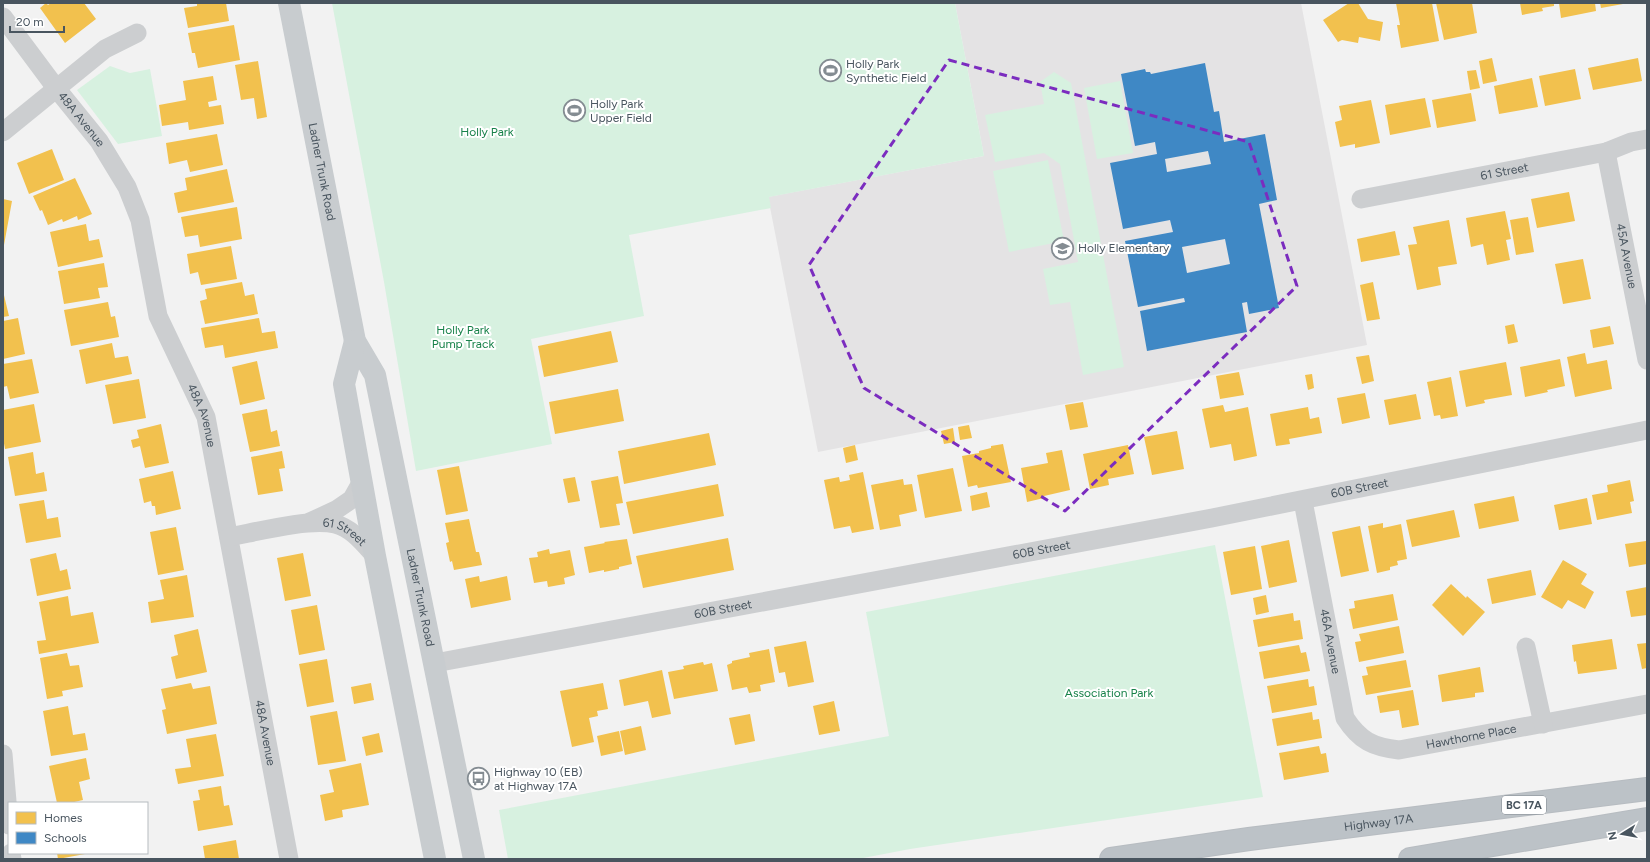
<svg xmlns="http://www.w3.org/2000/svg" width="1650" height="862" font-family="Figtree,sans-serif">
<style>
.education{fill:#e4e3e4}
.green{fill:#d7f1e0}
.homes{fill:#f2c14e}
.schools{fill:#3f88c5;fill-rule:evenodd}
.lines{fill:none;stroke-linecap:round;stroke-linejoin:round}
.highway-casing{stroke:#b7bcc1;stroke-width:24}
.minor{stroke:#ccced0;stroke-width:19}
.major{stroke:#c8cccf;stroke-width:22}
.highway{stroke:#bcc2c7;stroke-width:22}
.marked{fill:none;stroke:#7b2cbf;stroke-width:3;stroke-dasharray:8 5;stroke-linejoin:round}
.labels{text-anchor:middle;stroke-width:4;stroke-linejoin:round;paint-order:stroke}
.shield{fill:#fff;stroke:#80888f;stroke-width:1}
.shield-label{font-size:11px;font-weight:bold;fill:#49555f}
.poi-label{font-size:12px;fill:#49555f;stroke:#fff;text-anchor:start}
.street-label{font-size:12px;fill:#49555f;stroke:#fff}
.park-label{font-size:12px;fill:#18824a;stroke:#fff}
</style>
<rect width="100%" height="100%" fill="#f2f2f2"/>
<path class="education" d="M955,3H1301L1367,345L818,452L768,197L984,156Z"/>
<path class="green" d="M332,3H955L984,156L769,197L771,208L629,235L644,316L531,339L552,444L416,471L384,282Z
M110,66L130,73L150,69L162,136L118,144L77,90Z
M1054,72L1071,83L1124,367L1083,375L1070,302L1050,305L1043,269L1078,262L1060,164L1044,153L995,162L985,115L1044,104L1040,82Z
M1120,81L1133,153L1097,159L1084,88Z
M1048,160L1064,241L1009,252L993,171Z
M1215,545L1263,797L910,849L858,859H508L499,810L889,736L866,612Z"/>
<path class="homes" d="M46,3L48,5L51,3H84L96,19L65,43L40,8Z
M197,3H226L229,21L188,28L184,8L197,6Z
M1349,3H1358L1368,19L1383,22L1380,41L1359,37L1358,43L1342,40L1338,42L1323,20Z
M1396,3H1432L1439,41L1401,48L1397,25H1400Z
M1436,3H1472L1477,33L1444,40Z
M1520,3H1554V6L1542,8L1543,11L1522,15Z
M1559,3H1595L1596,11L1561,18Z
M1600,3H1623V4L1601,8Z
M234,25L240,60L198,68L195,53H192L188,33Z
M1492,58L1497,81L1483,84L1479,61Z
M1638,58L1642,81L1593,90L1588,68Z
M258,61L267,117L257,119L254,98L241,100L235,65Z
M1575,69L1581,99L1545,106L1539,76Z
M1476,70L1480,88L1470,90L1467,71Z
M213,76L217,100L208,102L209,107L221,105L224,124L189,130L188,122L162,126L159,105L186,100L183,81Z
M1532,78L1538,107L1499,114L1494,86Z
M1471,93L1476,121L1437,128L1432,100Z
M1425,98L1431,127L1390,135L1385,105Z
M1371,100L1380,143L1355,148V144L1340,147L1335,122L1342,120L1339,106Z
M217,134L223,165L190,172L187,160L169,164L166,143Z
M52,149L64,180L29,194L17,163Z
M227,169L234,202L178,213L174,193L187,190L185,178Z
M75,178L92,214L78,220L77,216L63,222L62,219L48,225L42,210L40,211L33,196Z
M1569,192L1575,221L1537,228L1531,199Z
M3,199L12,201L4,245H3Z
M237,207L242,239L200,247L198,235L185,237L181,217Z
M1505,211L1511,239L1506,240L1510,260L1487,265L1483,244L1471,247L1466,218Z
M1528,217L1534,252L1516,255L1510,220Z
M1449,220L1457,264L1438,267L1441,285L1417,290L1408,245L1417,244L1413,227Z
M86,224L89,241L99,239L103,257L58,267L50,232Z
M1395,231L1400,255L1361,262L1357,239Z
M231,246L237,279L201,285L198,272L190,274L187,254Z
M1583,259L1591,299L1563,304L1555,264Z
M104,263L108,287L98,288L100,298L64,304L58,271Z
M242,282L245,296L254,294L258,314L205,324L200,301L207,299L205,289Z
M1373,282L1380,319L1367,321L1360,285Z
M3,291L9,316L3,317Z
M108,302L111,317L115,316L119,337L71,346L64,310Z
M18,318L25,354L3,359V321Z
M259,318L262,333L275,331L278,348L225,358L223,345L205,348L201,328Z
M1514,324L1518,342L1508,344L1505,326Z
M1610,326L1614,344L1593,348L1590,330Z
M611,331L618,362L544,377L538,346Z
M112,343L115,358L128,356L132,374L86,384L79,350Z
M1585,353L1587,364L1607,360L1612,389L1575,397L1567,357Z
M1369,355L1374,381L1362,384L1356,357Z
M32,359L39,393L10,399L7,386L3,387V364Z
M1560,359L1565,386L1547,390L1548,392L1525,397L1520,367Z
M257,361L265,399L240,405L232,367Z
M1506,362L1512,395L1484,400L1485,403L1466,407L1459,371Z
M1239,372L1244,395L1220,399L1216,376Z
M1312,374L1314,388L1308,390L1305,375Z
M1451,377L1458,416L1441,419L1440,415L1434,416L1427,382Z
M139,379L146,418L113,424L105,385Z
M618,389L624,421L555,434L549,402Z
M1365,393L1370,418L1342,424L1337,398Z
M1416,394L1421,419L1389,425L1384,400Z
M1083,402L1088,427L1070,430L1065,405Z
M34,404L41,442L5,449L3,438V410Z
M1223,405L1225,412L1248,407L1257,456L1234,461L1231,444L1210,448L1202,409Z
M1308,407L1310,419L1319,417L1322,433L1289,439L1290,444L1276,446L1270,414Z
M267,409L271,432L277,430L280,446L250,452L242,414Z
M161,424L169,463L145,468L140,446L133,448L131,440L139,438L137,430Z
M969,425L972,438L960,440L958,427Z
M953,428L955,442L944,444L941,431Z
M1177,431L1184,469L1152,475L1144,437Z
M709,433L716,465L624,484L618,451Z
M1003,444L1011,482L978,488L977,485L968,487L962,456L979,453V451L991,448V446Z
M855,445L858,460L846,463L843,448Z
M1128,445L1134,474L1108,479L1109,485L1090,489L1083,454Z
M1062,450L1070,490L1044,496V498L1027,502L1021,468L1048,463L1046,453Z
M282,451L285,468L279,469L283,491L258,495L251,457Z
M33,452L36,474L44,472L47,491L15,496L8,457Z
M459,466L468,511L446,515L437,470Z
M953,468L962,511L925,518L917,475Z
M173,471L181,509L156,515L155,506H152L151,501L144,503L139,479Z
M863,472L874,529L852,533L850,526L834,529L824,480L839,477L840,482L850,480L849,475Z
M618,476L623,503L616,504L620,525L600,528L591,481Z
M575,477L580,501L568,503L563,479Z
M903,479L904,485L912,484L917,511L899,515L901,526L880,530L871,485Z
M1630,480L1634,501L1630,502L1632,513L1597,520L1592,495L1608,492L1607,485Z
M718,484L724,516L633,534L626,502Z
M987,492L990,507L972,511L970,496Z
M1514,496L1519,521L1479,529L1474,504Z
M1587,498L1592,524L1559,530L1554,505Z
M44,500L47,519L58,517L61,537L26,543L19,504Z
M1454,510L1460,537L1412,547L1406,520Z
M469,519L476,552H479L482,565L454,570L452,561L450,562L446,543L449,542L445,523Z
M1383,523V528L1401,524L1407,559L1397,561L1398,565L1390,567V570L1377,573L1368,526Z
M1360,526L1369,571L1341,577L1332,532Z
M176,527L184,570L158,575L150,532Z
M728,538L734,570L643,588L636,556Z
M627,539L632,564L619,567V569L604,572V570L589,573L584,547L605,543L604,542Z
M1289,540L1297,582L1269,588L1261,546Z
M1646,541L1647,564L1629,567L1625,544Z
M1255,546L1262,589L1231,595L1223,552Z
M549,549L550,554L570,550L575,575L564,578L565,584L548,587L547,581L534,583L529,558L538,557L537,552Z
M56,553L60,571L67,569L71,589L37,596L30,559Z
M303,553L311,596L285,601L277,558Z
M1563,560L1587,574L1581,584L1594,592L1585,609L1568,600L1562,609L1541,597Z
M1531,570L1536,595L1492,604L1487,579Z
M187,575L194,617L151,623L148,602L164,599L160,580Z
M479,576L480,582L507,576L511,600L471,608L465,579Z
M1451,584L1466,598L1467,596L1485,612L1463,636L1432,605Z
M1647,587V615L1631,617L1626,591Z
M1393,594L1398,620L1353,629L1349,609L1355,608L1354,601Z
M1266,595L1269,612L1256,615L1253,598Z
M68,596L71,616L93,612L99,643L39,654L37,641L46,640L39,602Z
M317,605L325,650L299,655L291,610Z
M1293,613L1294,621L1300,620L1303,639L1258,647L1253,620Z
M1399,626L1404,653L1359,662L1355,642L1361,641L1359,634Z
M198,629L207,672L176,679L171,657L178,655L174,635Z
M1612,639L1617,669L1578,674L1576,661L1574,662L1572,645Z
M806,641L814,682L788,687L785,672L779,673L774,647Z
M1647,643V668L1642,669L1637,644Z
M1299,645L1301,653L1306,652L1310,671L1264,679L1259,652Z
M769,649L775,682L760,685L761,691L749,693L747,687L732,690L727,665L732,663V661L750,657L749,653Z
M67,653L70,666L79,665L83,687L62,691L63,696L47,699L40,658Z
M327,659L334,702L307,707L299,664Z
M1406,660L1411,687L1366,695L1362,676L1368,675L1366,667Z
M703,662L704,665L712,663L718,691L674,699L668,672L684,669L683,666Z
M1480,667L1484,692L1475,693V697L1442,702L1438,675Z
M662,670L671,714L652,718L648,701L624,706L619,680Z
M1308,679L1309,687L1314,686L1317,705L1272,713L1267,686Z
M191,683L193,689L210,686L217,724L167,734L162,710L166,709L161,689Z
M371,683L374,700L354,704L351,687Z
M603,683L608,709L597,711L598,716L589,718L594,742L572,747L560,691Z
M1413,690L1419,725L1402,728L1399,710L1380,713L1377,696Z
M834,701L840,731L819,735L813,706Z
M68,706L73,735L85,733L88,750L51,756L43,711Z
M337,711L346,761L318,765L310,716Z
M1312,712L1313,720L1319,719L1322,738L1277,746L1272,719Z
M750,714L755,741L735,745L729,718Z
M641,726L646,750L625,755L620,731Z
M619,731L623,751L601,756L597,736Z
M379,733L383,752L366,756L362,737Z
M216,734L224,776L178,784L175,769L191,767L186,739Z
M1319,746L1321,754L1326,753L1329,772L1284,780L1279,753Z
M86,758L90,779L79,782L83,800L70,803H57L49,766Z
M361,763L369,805L342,810L343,817L325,821L320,795L334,792L329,770Z
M221,786L224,806L229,805L233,825L198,831L193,801L200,800L198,790Z
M236,840L239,859H205L203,846Z
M57,853H85V854L58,859Z"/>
<path class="schools" d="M1205,63L1214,112L1219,111L1224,142L1265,134L1277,200L1259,204L1279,308L1249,314L1247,302L1242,303L1247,332L1147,351L1140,311L1185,302L1184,298L1138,307L1125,241L1173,232L1170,220L1123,229L1110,163L1157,154L1155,142L1135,146L1121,74L1145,69L1146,72H1150L1151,74ZM1208,151L1211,164L1167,172L1165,159ZM1225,239L1230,264L1187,273L1182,247Z"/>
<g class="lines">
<defs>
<g id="highway">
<path id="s8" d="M1111,859L1249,839L1647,789"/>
<path d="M1410,859L1647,819"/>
</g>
</defs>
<use href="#highway" class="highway-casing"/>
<g class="minor">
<path id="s1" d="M3,17L56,88L99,141L127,187L140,220L158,316L206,417L289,859"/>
<path d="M3,132L105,49L137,33"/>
<path id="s2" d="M1606,152L1647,360"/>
<path id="s3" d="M1361,199L1606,152L1631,142L1647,139"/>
<path id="s4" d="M1303,501L1345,718C1360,741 1373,747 1399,750L1647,704"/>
<path d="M310,522L336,510L352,499L361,483"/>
<path id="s5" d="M229,537C256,532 309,518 335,524C352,528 364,544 375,556"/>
<path d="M1526,647L1543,724"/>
<path id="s6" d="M435,663L1212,518L1647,430"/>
<path d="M3,754L9,825"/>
<path d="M11,853L12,859"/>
</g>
<g class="major">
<path id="s7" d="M289,3L355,341L375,375L474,859"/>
<path d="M355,341L344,384L375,556L435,859"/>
</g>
<use href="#highway" class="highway"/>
</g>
<path class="marked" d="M949,60L1249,142L1297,286L1065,511L864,388L809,265Z"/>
<defs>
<symbol id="stadium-ring" viewBox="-11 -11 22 22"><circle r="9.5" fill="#fff" stroke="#848c92" stroke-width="1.5"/><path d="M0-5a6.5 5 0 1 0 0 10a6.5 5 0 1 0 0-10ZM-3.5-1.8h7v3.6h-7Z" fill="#848c92"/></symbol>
<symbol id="school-ring" viewBox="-11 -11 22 22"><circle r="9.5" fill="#fff" stroke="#848c92" stroke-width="1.5"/><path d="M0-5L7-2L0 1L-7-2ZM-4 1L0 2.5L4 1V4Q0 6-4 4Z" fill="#848c92"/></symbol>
<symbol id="bus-ring" viewBox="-11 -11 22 22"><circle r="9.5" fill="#fff" stroke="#848c92" stroke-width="1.5"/><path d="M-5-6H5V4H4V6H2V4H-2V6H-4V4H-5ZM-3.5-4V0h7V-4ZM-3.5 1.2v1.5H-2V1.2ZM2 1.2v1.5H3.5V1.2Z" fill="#848c92"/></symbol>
</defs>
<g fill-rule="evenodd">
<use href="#stadium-ring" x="818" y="58" width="25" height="25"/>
<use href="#stadium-ring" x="562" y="98" width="25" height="25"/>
<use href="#school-ring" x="1050" y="236" width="25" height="25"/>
<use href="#bus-ring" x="466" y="766" width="25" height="25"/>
</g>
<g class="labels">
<rect class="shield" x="1502" y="796" width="44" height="18" rx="3"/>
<g class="shield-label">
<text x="1524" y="809">BC 17A</text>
</g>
<g class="poi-label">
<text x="846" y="68">Holly Park<tspan x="846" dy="14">Synthetic Field</tspan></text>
<text x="590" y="108">Holly Park<tspan x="590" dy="14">Upper Field</tspan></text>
<text x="1078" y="252">Holly Elementary</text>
<text x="494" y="776">Highway 10 (EB)<tspan x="494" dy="14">at Highway 17A</tspan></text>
</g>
<g class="street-label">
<text dy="4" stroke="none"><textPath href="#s1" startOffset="129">48A Avenue</textPath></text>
<text dy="4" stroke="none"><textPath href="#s3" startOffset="146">61 Street</textPath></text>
<text dy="4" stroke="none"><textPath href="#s7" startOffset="172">Ladner Trunk Road</textPath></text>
<text dy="4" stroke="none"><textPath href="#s2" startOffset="106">45A Avenue</textPath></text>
<text dy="4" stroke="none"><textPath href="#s1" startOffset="453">48A Avenue</textPath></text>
<text dy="4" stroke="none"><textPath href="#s6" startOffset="941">60B Street</textPath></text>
<text dy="4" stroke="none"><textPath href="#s5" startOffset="119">61 Street</textPath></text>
<text dy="4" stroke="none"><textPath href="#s6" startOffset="617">60B Street</textPath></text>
<text dy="4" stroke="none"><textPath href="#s7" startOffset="611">Ladner Trunk Road</textPath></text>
<text dy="4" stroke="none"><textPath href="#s6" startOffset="293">60B Street</textPath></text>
<text dy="4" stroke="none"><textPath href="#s4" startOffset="143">46A Avenue</textPath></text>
<text dy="4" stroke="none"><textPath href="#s1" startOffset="777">48A Avenue</textPath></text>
<text dy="4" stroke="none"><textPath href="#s4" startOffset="360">Hawthorne Place</textPath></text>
<text dy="4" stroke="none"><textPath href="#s8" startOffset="270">Highway 17A</textPath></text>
</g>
<g class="park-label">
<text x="487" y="136">Holly Park</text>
<text x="463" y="334">Holly Park<tspan x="463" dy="14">Pump Track</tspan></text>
<text x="1109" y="697">Association Park</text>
</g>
</g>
<rect width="1650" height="862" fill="none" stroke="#49555f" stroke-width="8"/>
<rect x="8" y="802" width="140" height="52" fill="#ffffff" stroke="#b6bbbf"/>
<rect x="16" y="812" width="20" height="12" fill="#f2c14e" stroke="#b6bbbf"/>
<text x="44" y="822" font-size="12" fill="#49555f">Homes</text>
<rect x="16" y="832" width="20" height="12" fill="#3f88c5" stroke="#b6bbbf"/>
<text x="44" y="842" font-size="12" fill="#49555f">Schools</text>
<g transform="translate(1622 834) rotate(259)" stroke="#ffffff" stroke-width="3" paint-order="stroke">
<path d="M0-3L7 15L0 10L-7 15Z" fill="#49555f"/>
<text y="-6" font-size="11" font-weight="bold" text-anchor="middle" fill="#49555f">N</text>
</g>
<path d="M10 26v6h54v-6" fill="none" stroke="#49555f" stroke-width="2"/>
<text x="16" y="26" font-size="12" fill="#49555f" stroke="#ffffff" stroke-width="3" paint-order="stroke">20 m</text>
</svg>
